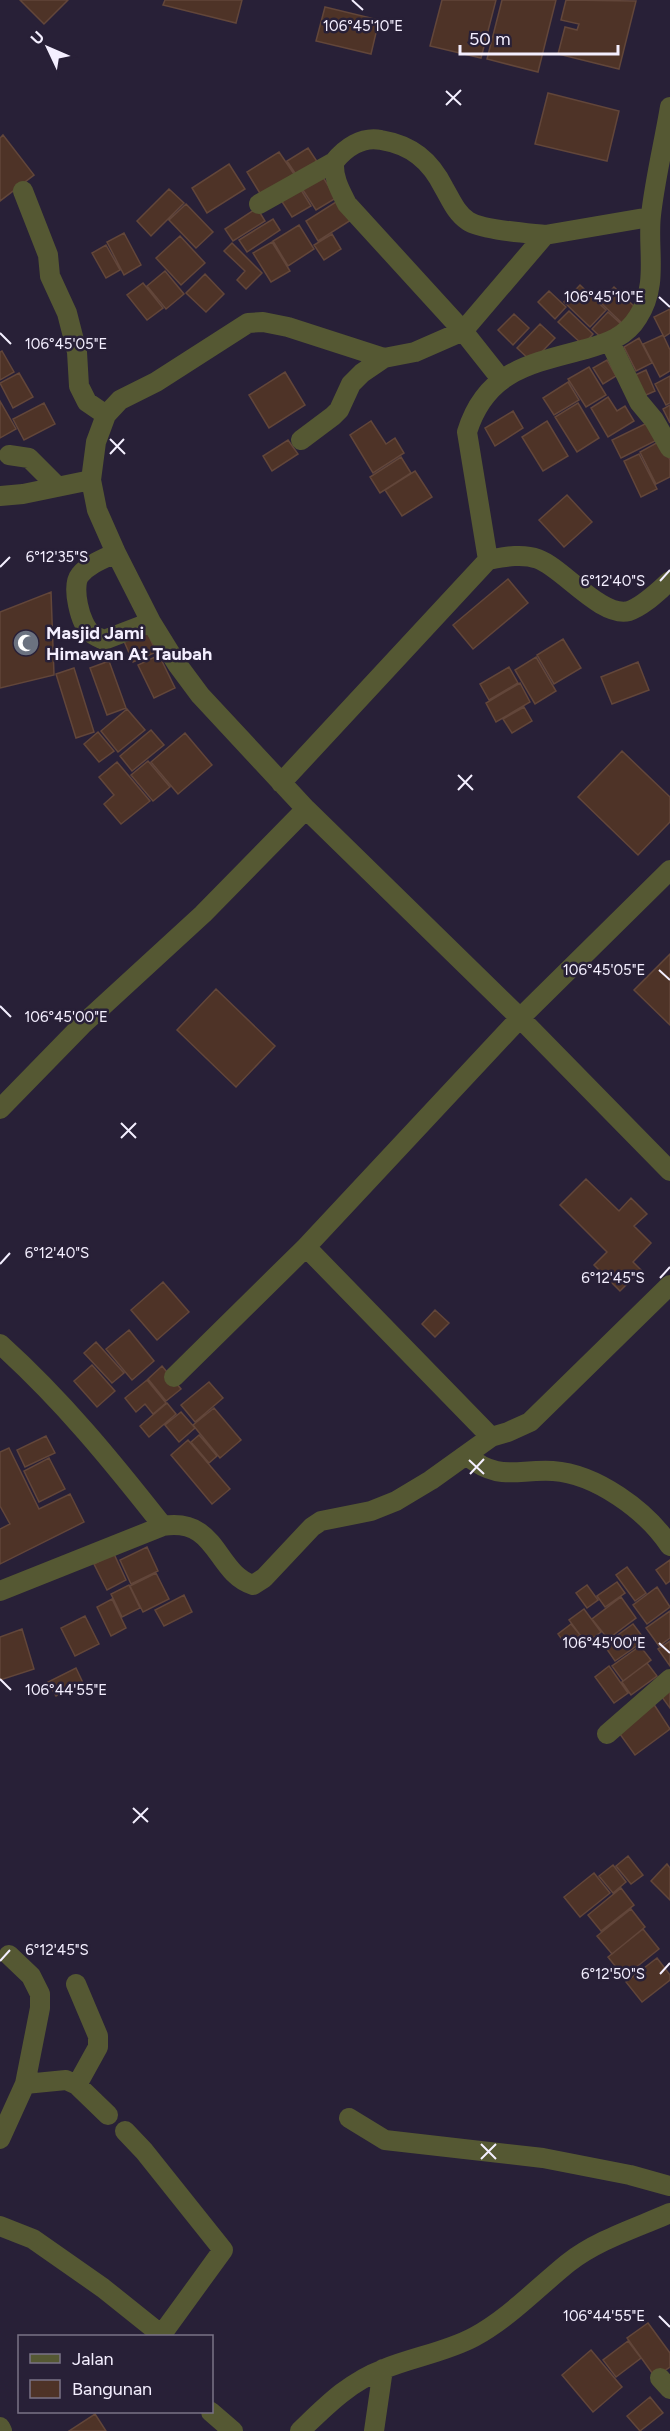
<svg xmlns="http://www.w3.org/2000/svg" width="670" height="2431" font-family="Figtree,sans-serif">
<style>
.building{fill:#4e3327;stroke:#62463a;stroke-width:1.5}
.lines{fill:none;stroke-linecap:round;stroke-linejoin:round}
.street{stroke:#555833;stroke-width:20}
.ticks{fill:none;stroke:#f4efff;stroke-width:2}
.labels{text-anchor:middle;stroke-width:5;stroke-linejoin:round;paint-order:stroke}
.poi-label{font-size:18px;font-weight:bold;fill:#f4efff;stroke:#282037;text-anchor:start}
.ticks-label{font-size:15px;text-anchor:middle;fill:#f4efff;stroke:#282037;stroke-width:5;stroke-linejoin:round;paint-order:stroke}
</style>
<rect width="100%" height="100%" fill="#282037"/>
<path class="building" d="M20,0H68L44,24Z
M165,0H242L236,23L163,5Z
M442,0H496L481,58L430,46Z
M502,0H556L538,72L487,59Z
M566,0L636,1L619,69L558,54L565,27L577,30L579,24L561,20Z
M325,7L379,20L371,54L316,41Z
M548,93L619,111L607,161L535,144Z
M3,135L34,175L0,201V138Z
M308,148L318,163L297,176L287,161Z
M279,152L294,174L261,195L247,172Z
M229,164L245,189L207,213L192,188Z
M321,174L336,198L316,210L301,187Z
M298,185L311,206L292,217L279,197Z
M169,189L184,203L151,236L137,221Z
M339,200L351,220L318,241L306,221Z
M186,204L213,232L196,248L169,220Z
M257,208L265,221L233,241L225,229Z
M273,219L280,230L247,252L239,240Z
M299,225L314,249L288,266L273,241Z
M124,233L141,265L124,275L107,242Z
M332,234L341,249L324,260L314,245Z
M180,236L205,263L181,285L156,258Z
M272,242L290,271L271,282L253,253Z
M232,243L262,273L246,289L237,280L245,271L224,251Z
M106,245L120,270L106,278L92,253Z
M165,271L184,294L166,309L147,286Z
M205,274L224,294L206,312L186,293Z
M143,283L163,308L147,320L127,295Z
M580,285L606,310L590,327L564,302Z
M614,287L638,310L624,325L600,302Z
M549,291L566,307L555,319L538,302Z
M670,309V333L664,337L654,317Z
M569,311L593,334L583,345L558,322Z
M608,312L621,324L605,341L592,329Z
M514,314L529,328L513,345L498,330Z
M540,324L555,338L532,362L517,348Z
M663,335L670,350V371L660,377L643,344Z
M639,338L652,363L636,371L624,347Z
M2,351L14,372L0,380V352Z
M607,360L616,376L603,384L593,368Z
M589,367L606,395L586,407L568,379Z
M646,370L655,391L639,398L631,377Z
M285,372L305,405L269,428L249,395Z
M19,373L33,397L13,408L0,383Z
M670,376V403L666,405L655,384Z
M568,382L579,400L554,415L543,398Z
M608,397L617,411L625,406L634,421L608,437L591,408Z
M0,401L16,429L0,438Z
M44,403L55,424L24,440L13,419Z
M578,403L599,438L577,452L555,417Z
M670,405V423L663,409Z
M513,411L523,428L495,446L485,428Z
M371,421L386,444L395,438L404,453L373,473L350,435Z
M547,421L568,456L543,471L522,437Z
M649,422L657,440L621,458L612,440Z
M288,440L298,454L272,471L263,456Z
M660,441L670,460V477L656,484L640,452Z
M639,454L657,489L641,497L624,461Z
M401,457L411,473L380,493L370,477Z
M415,471L432,497L402,516L385,490Z
M567,495L592,522L564,547L539,520Z
M508,579L528,603L473,649L453,625Z
M51,592L54,675L0,688V612Z
M146,629L156,652L133,662L123,639Z
M563,639L581,668L554,684L537,655Z
M159,655L175,688L154,698L138,665Z
M536,657L556,691L535,704L515,670Z
M109,661L126,708L107,715L90,668Z
M638,662L649,690L612,704L601,677Z
M509,667L518,683L489,700L480,684Z
M74,668L94,732L76,738L56,674Z
M520,683L530,702L496,722L486,703Z
M524,707L532,721L512,733L503,719Z
M127,709L145,730L118,752L101,731Z
M151,730L164,745L132,771L120,756Z
M98,732L114,751L99,762L84,744Z
M185,733L212,765L178,794L151,762Z
M622,751L670,797V822L638,855L578,797Z
M148,761L170,787L153,801L131,775Z
M117,762L150,801L121,824L104,804L114,795L99,777Z
M670,954V1025L634,990Z
M216,989L275,1046L236,1087L177,1030Z
M586,1179L619,1211L631,1198L647,1214L634,1226L651,1243L633,1262L641,1270L620,1291L594,1265L607,1252L560,1205Z
M163,1282L189,1312L157,1340L131,1310Z
M435,1310L449,1323L435,1337L422,1324Z
M129,1330L154,1361L132,1380L106,1349Z
M96,1342L124,1373L112,1383L84,1353Z
M92,1365L115,1391L97,1407L74,1381Z
M162,1366L181,1389L166,1401L148,1379Z
M147,1380L166,1403L153,1414L145,1404L136,1412L125,1398Z
M209,1382L223,1398L195,1422L181,1405Z
M167,1403L176,1414L149,1437L140,1426Z
M214,1408L241,1440L220,1458L193,1425Z
M181,1412L195,1428L179,1442L165,1425Z
M199,1435L217,1456L209,1463L191,1442Z
M46,1436L55,1453L25,1467L17,1450Z
M188,1440L230,1489L212,1504L171,1455Z
M9,1448L39,1509L70,1494L84,1522L0,1564V1529L10,1524L0,1506V1452Z
M49,1458L65,1489L39,1502L24,1471Z
M147,1547L158,1571L131,1584L120,1560Z
M114,1554L126,1580L107,1590L94,1564Z
M670,1560V1581L666,1584L656,1570Z
M627,1567L646,1593L635,1601L616,1575Z
M156,1573L169,1599L143,1612L130,1586Z
M617,1582L625,1593L605,1607L597,1596Z
M129,1585L140,1608L122,1617L111,1594Z
M587,1585L598,1600L587,1608L576,1593Z
M657,1587L670,1607L647,1624L633,1605Z
M184,1595L192,1612L164,1626L155,1610Z
M621,1597L636,1618L608,1639L592,1619Z
M112,1599L126,1628L111,1636L97,1607Z
M584,1609L601,1632L586,1643L569,1620Z
M670,1611V1638L659,1646L646,1628Z
M85,1616L99,1644L75,1656L61,1628Z
M571,1624L580,1635L566,1645L558,1634Z
M633,1624L645,1640L615,1661L604,1645Z
M22,1629L34,1669L0,1680V1637Z
M670,1641V1666L658,1649Z
M640,1646L651,1660L623,1681L612,1666Z
M647,1663L657,1676L631,1695L622,1682Z
M609,1666L628,1693L614,1703L595,1677Z
M76,1668L83,1683L56,1696L48,1682Z
M670,1685V1708L659,1693Z
M653,1703L670,1729L635,1755L617,1730Z
M628,1856L643,1875L631,1884L616,1866Z
M667,1864L670,1868V1900L651,1881Z
M613,1865L626,1882L613,1893L599,1876Z
M594,1873L610,1893L580,1917L564,1897Z
M621,1888L634,1905L601,1931L588,1915Z
M631,1909L645,1927L612,1954L597,1936Z
M643,1929L659,1949L624,1977L608,1957Z
M657,1958L670,1975V1980L642,2002L626,1982Z
M648,2323L670,2353V2367L655,2377L627,2338Z
M628,2341L641,2358L616,2377L603,2360Z
M591,2350L622,2387L593,2412L562,2375Z
M650,2397L663,2413L640,2431L627,2416Z
M95,2414L106,2431H69Z"/>
<g class="lines">
<path class="street" d="M334,162C333,178 340,190 347,204L463,331L545,235L650,217
M23,191L48,255L50,276L67,313L77,352L79,386L87,402L106,415
M259,204L334,162C345,148 362,136 381,140C411,145 430,160 444,188C451,200 456,213 468,221C481,230 527,233 545,235
M610,342L639,402L654,420L670,448
M501,379L463,331L415,352L384,358L288,327L263,322L248,323L156,382L120,400L106,415L96,442L91,480L97,510L116,553L151,622L177,664L200,695L306,809L520,1018L670,1171
M301,440L333,416L339,410L351,384L362,373L384,358
M9,455L29,458L58,487
M0,496L23,494L91,480
M116,553C103,559 89,564 80,575C71,586 80,624 91,633C94,636 100,638 104,640L151,622
M488,560C504,557 522,553 538,559C563,568 601,618 629,611C644,606 658,591 670,581
M281,783L488,560L467,432C486,371 529,364 586,349C607,343 626,337 638,317C659,285 647,249 651,215C655,179 664,143 670,107
M0,1109L82,1025L203,914L306,809
M306,1247L491,1437
M0,1344C63,1401 111,1460 163,1526
M174,1377L306,1247L520,1018L670,870
M466,1455C499,1482 515,1469 553,1471C596,1474 646,1510 670,1546
M0,1591L163,1526C218,1517 215,1573 253,1585L264,1578L312,1527L321,1521L371,1511L396,1501L431,1480L491,1437L508,1432L530,1422L670,1285
M607,1734L670,1679
M76,1984L98,2036V2047L77,2085
M25,2084L66,2080L77,2085L108,2115
M349,2118L385,2140L543,2158L630,2175L670,2186
M125,2131L144,2151L223,2250L162,2334
M0,2139L25,2084L40,2008V1994L31,1976L9,1955
M0,2226L33,2239L103,2288L163,2336
M660,2378L670,2389
M211,2412L233,2431
M0,2427L2,2431
M300,2431C326,2406 349,2382 384,2369C413,2357 446,2352 474,2337C509,2318 537,2288 568,2263C597,2240 636,2228 670,2213
M374,2431L383,2369"/>
</g>
<path class="ticks" d="M352,0L363,10M446,91L461,105M446,105L461,90M659,297L670,307M0,333L11,344M110,439L125,454M110,454L124,439M0,567L10,557M660,581L670,570M458,775L473,790M458,790L472,775M659,970L670,980M0,1006L11,1017M121,1123L136,1138M121,1138L136,1123M0,1264L10,1253M660,1278L670,1267M469,1460L484,1474M470,1474L484,1459M659,1643L670,1653M0,1679L11,1690M133,1808L148,1822M133,1823L148,1808M0,1961L10,1950M660,1974L670,1963M481,2144L496,2159M481,2159L496,2144M659,2316L670,2327"/>
<defs>
<symbol id="mosque-disc" viewBox="-11 -11 22 22"><circle r="9.5" fill="#6b7280" stroke="#282037"/><path d="M3.5-4.9A6 6 0 1 0 3.5 4.9A5 5 0 1 1 3.5-4.9Z" fill="#fff"/></symbol>
</defs>
<g fill-rule="evenodd">
<use href="#mosque-disc" x="11" y="628" width="30" height="30"/>
</g>
<g class="labels">
<g class="poi-label">
<text x="46" y="639">Masjid Jami<tspan x="46" dy="21">Himawan At Taubah</tspan></text>
</g>
</g>
<g class="ticks-label">
<text x="363" y="31">106°45'10"E</text>
<text x="604" y="302">106°45'10"E</text>
<text x="66" y="349">106°45'05"E</text>
<text x="57" y="562">6°12'35"S</text>
<text x="613" y="586">6°12'40"S</text>
<text x="604" y="975">106°45'05"E</text>
<text x="66" y="1022">106°45'00"E</text>
<text x="57" y="1258">6°12'40"S</text>
<text x="613" y="1283">6°12'45"S</text>
<text x="604" y="1648">106°45'00"E</text>
<text x="66" y="1695">106°44'55"E</text>
<text x="57" y="1955">6°12'45"S</text>
<text x="613" y="1979">6°12'50"S</text>
<text x="604" y="2321">106°44'55"E</text>
</g>
<rect x="18" y="2335" width="195" height="78" fill="#282037" stroke="#7a7387" stroke-width="1.5"/>
<rect x="30" y="2354" width="30" height="9" fill="#555833" stroke="#7a7387" stroke-width="1.5"/>
<text x="72" y="2365" font-size="18" fill="#f4efff">Jalan</text>
<rect x="30" y="2380" width="30" height="18" fill="#4e3327" stroke="#7a7387" stroke-width="1.5"/>
<text x="72" y="2395" font-size="18" fill="#f4efff">Bangunan</text>
<g transform="translate(48 48) rotate(314)" stroke="#282037" stroke-width="4.5" paint-order="stroke">
<path d="M0-4.5L10 22L0 15L-10 22Z" fill="#f4efff"/>
<text y="-9" font-size="16" font-weight="bold" text-anchor="middle" fill="#f4efff">U</text>
</g>
<path d="M460 45v9h158v-9" fill="none" stroke="#f4efff" stroke-width="3"/>
<text x="469" y="45" font-size="18" fill="#f4efff" stroke="#282037" stroke-width="4.5" paint-order="stroke">50 m</text>
</svg>
